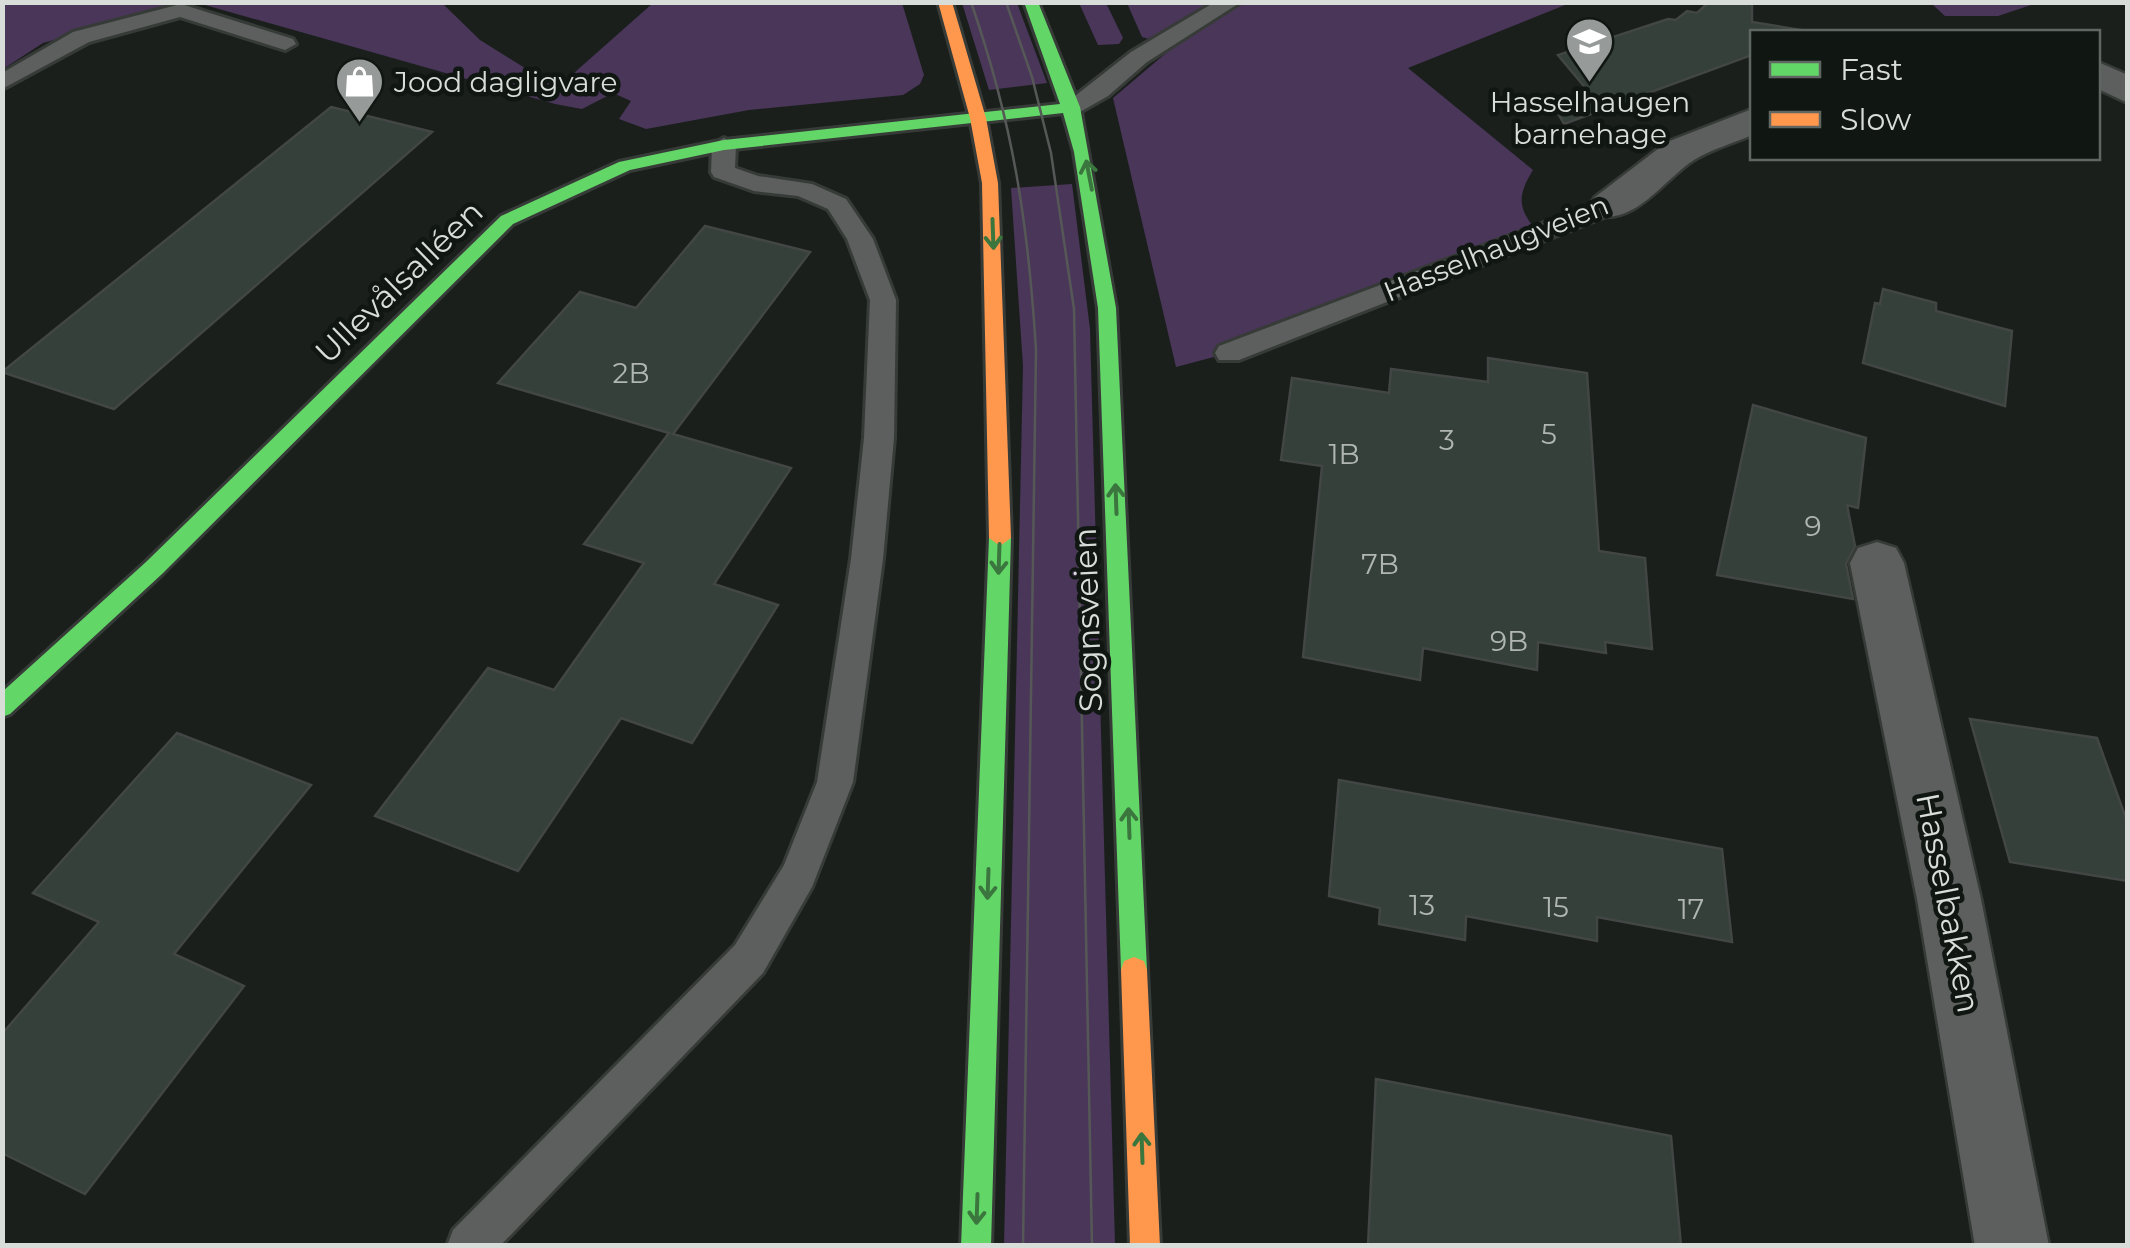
<svg xmlns="http://www.w3.org/2000/svg" width="2130" height="1248" font-family="Montserrat,sans-serif">
<style>
.green{fill:#493659}
.building{fill:#35403a;stroke:#424644;stroke-width:2.5}
.lines{fill:none;stroke-linecap:round;stroke-linejoin:round}
.lane-casing{stroke:#373b38;stroke-width:6}
.street-casing{stroke:#373b38;stroke-width:5}
.fast-casing{stroke:#373b38;stroke-width:6}
.slow-casing{stroke:#373b38;stroke-width:6}
.lane{fill:#5c5f5d;fill-rule:evenodd}
.street{fill:#5c5f5d;fill-rule:evenodd}
.fast{fill:#63d668;fill-rule:evenodd}
.slow{fill:#ff974d;fill-rule:evenodd}
.tram{stroke:#565857;stroke-width:2.5}
.oneway{stroke:#3a763d}
.labels{text-anchor:middle;stroke-width:9;stroke-linejoin:round;paint-order:stroke}
.far-poi-label{font-size:28px;fill:#d9ddda;stroke:#101712;text-anchor:start}
.far-street-label{font-size:28px;fill:#d9ddda;stroke:#101712}
.number-label{font-size:28px;fill:#b0b6b2}
.street-label{font-size:32px;fill:#d9ddda;stroke:#101712}
</style>
<rect width="100%" height="100%" fill="#1a1f1c"/>
<path class="green" d="M3,3H189L43,43L3,69Z
M198,3H442L480,40L557,88L653,3H902L924,75L920,84L903,95L749,110L646,129L619,119L631,101L613,93L582,109L555,104Z
M962,3H1017L1047,83L989,90Z
M1079,3H1106L1123,38L1119,44L1098,45Z
M1127,3H1214L1149,39L1142,37Z
M1242,3H1570L1408,68L1533,170C1518,194 1517,207 1535,229L1229,353L1176,367L1113,98L1179,42Z
M1931,3H2037L1998,16H1945Z
M1072,184L1090,329L1115,1245L1004,1246L1023,366L1011,188Z"/>
<path class="building" d="M1725,2H1752V22L1813,32H1752V55L1564,124L1559,115L1588,91L1558,55L1668,19L1676,20L1687,11L1697,13L1708,3Z
M331,107L432,132L114,409L2,372Z
M705,226L810,252L673,434L791,468L714,584L778,605L692,743L621,718L518,871L375,816L488,668L554,690L644,563L584,544L669,433L498,383L580,292L636,308Z
M1883,289L1936,303V311L2012,331L2005,406L1863,363L1875,303L1880,304Z
M1488,358L1587,373L1599,551L1645,558L1652,649L1605,642L1606,653L1538,642L1537,670L1423,648L1420,680L1303,657L1322,466L1281,460L1292,378L1389,393L1391,369L1488,382Z
M1753,405L1866,438L1858,508L1847,505L1855,546L1846,564L1853,599L1717,575Z
M1970,719L2097,738L2128,824V881L2010,862Z
M177,733L311,785L174,954L244,986L85,1194L2,1153V1034L99,922L33,893Z
M1339,780L1722,849L1732,942L1597,917V941L1466,916L1465,940L1379,924L1380,908L1329,896Z
M1376,1079L1671,1136L1681,1246H1368Z"/>
<g class="lines">
<defs>
<path id="lane" d="M1215,2H1241L1147,62L1108,96L1080,112H1064L1061,107L1131,52Z
M181,4L293,39L296,44L285,50L180,17L89,42L2,89V73L73,32Z
M724,138L736,145L735,168L758,176L812,184L846,199L873,239L896,300L894,438L883,559L853,782L812,887L763,973L500,1246H447L453,1230L735,945L784,865L817,782L851,559L864,438L870,300L847,239L828,209L798,196L754,191L714,177L711,172L712,145Z
M1610,198L1619,201L1622,206L1619,211L1239,360H1219L1215,353L1219,346Z"/>
<path id="street" d="M2098,62L2128,75V103L2098,89Z
M1752,109V135C1734,143 1712,149 1694,160C1663,180 1635,226 1595,215L1589,206L1595,197L1667,142Z
M1877,542L1896,548L1904,563L1981,899L2049,1246H1975L1917,899L1850,563L1858,548Z"/>
<path id="fast" d="M1024,2H1038L1080,107L1116,308L1147,970L1144,979L1134,983L1124,979L1121,970L1098,308L1074,152L1063,113L724,150L630,170L513,224L162,574L10,714L2,717V692L146,562L501,216L619,162L724,140L1060,104Z
M1000,530L1011,538L991,1246H961L989,538Z"/>
<path id="slow" d="M938,2H952L986,118L998,183L1011,538L1000,546L989,538L982,183L970,118Z
M1134,957L1144,961L1147,970L1160,1246H1130L1121,970L1124,961Z"/>
</defs>
<use href="#lane" class="lane-casing"/>
<use href="#street" class="street-casing"/>
<use href="#fast" class="fast-casing"/>
<use href="#slow" class="slow-casing"/>
<use href="#lane" class="lane"/>
<use href="#street" class="street"/>
<use href="#fast" class="fast"/>
<use href="#slow" class="slow"/>
<path class="tram" d="M971,2C1013,124 1028,221 1036,350L1023,1246
M1006,2L1032,77L1051,153L1074,309L1092,1246"/>
</g>
<defs><path id="oneway-shaft" d="M-6 0H5M1.5-3L5.5 0L1.5 3" fill="none" stroke-width="1.6" stroke-linecap="round" stroke-linejoin="round" transform="scale(2.5)"/></defs>
<g class="oneway">
<use href="#oneway-shaft" transform="translate(1089 175) rotate(-101)"/>
<use href="#oneway-shaft" transform="translate(993 234) rotate(88)"/>
<use href="#oneway-shaft" transform="translate(1116 499) rotate(-92)"/>
<use href="#oneway-shaft" transform="translate(999 559) rotate(92)"/>
<use href="#oneway-shaft" transform="translate(1129 823) rotate(-92)"/>
<use href="#oneway-shaft" transform="translate(988 884) rotate(92)"/>
<use href="#oneway-shaft" transform="translate(1142 1148) rotate(-92)"/>
<use href="#oneway-shaft" transform="translate(977 1209) rotate(92)"/>
</g>
<defs>
<symbol id="school-pin" viewBox="-11 -11 22 30"><path d="M0 17L-7.5 6A9.5 9.5 0 1 1 7.5 6Z" fill="#969a98" stroke="#101712"/><path d="M0-5L7-2L0 1L-7-2ZM-4 1L0 2.5L4 1V4Q0 6-4 4Z" fill="#fff"/></symbol>
<symbol id="shop-pin" viewBox="-11 -11 22 30"><path d="M0 17L-7.5 6A9.5 9.5 0 1 1 7.5 6Z" fill="#969a98" stroke="#101712"/><path d="M-5-2.5h2.3a2.7 3.5 0 0 1 5.4 0H5L5.5 6h-11ZM-1.5-2.5h3a1.5 2.3 0 0 0-3 0Z" fill="#fff"/></symbol>
</defs>
<g fill-rule="evenodd">
<use href="#school-pin" x="1562" y="14" width="55" height="75"/>
<use href="#shop-pin" x="332" y="54" width="55" height="75"/>
</g>
<g class="labels">
<g class="far-poi-label">
<text x="394" y="92">Jood dagligvare</text>
<text x="1590" y="112" text-anchor="middle">Hasselhaugen<tspan x="1590" dy="32">barnehage</tspan></text>
</g>
<g class="far-street-label">
<text transform="translate(1496 248) rotate(-22)" y="10">Hasselhaugveien</text>
</g>
<g class="number-label">
<text x="631" y="383">2B</text>
<text x="1549" y="444">5</text>
<text x="1447" y="450">3</text>
<text x="1344" y="464">1B</text>
<text x="1813" y="536">9</text>
<text x="1380" y="574">7B</text>
<text x="1509" y="651">9B</text>
<text x="1422" y="915">13</text>
<text x="1556" y="917">15</text>
<text x="1691" y="919">17</text>
</g>
<g class="street-label">
<text transform="translate(399 282) rotate(-44)" y="11">Ullevålsalléen</text>
<text transform="translate(1088 620) rotate(-92)" y="11">Sognsveien</text>
<text transform="translate(1948 903) rotate(79)" y="11">Hasselbakken</text>
</g>
</g>
<rect width="2130" height="1248" fill="none" stroke="#d9ddda" stroke-width="10"/>
<rect x="1750" y="30" width="350" height="130" fill="#101712" stroke="#606662" stroke-width="2.5"/>
<rect x="1770" y="62" width="50" height="15" fill="#63d668" stroke="#606662" stroke-width="2.5"/>
<text x="1840" y="80" font-size="30" fill="#d9ddda">Fast</text>
<rect x="1770" y="112" width="50" height="15" fill="#ff974d" stroke="#606662" stroke-width="2.5"/>
<text x="1840" y="130" font-size="30" fill="#d9ddda">Slow</text>
</svg>
